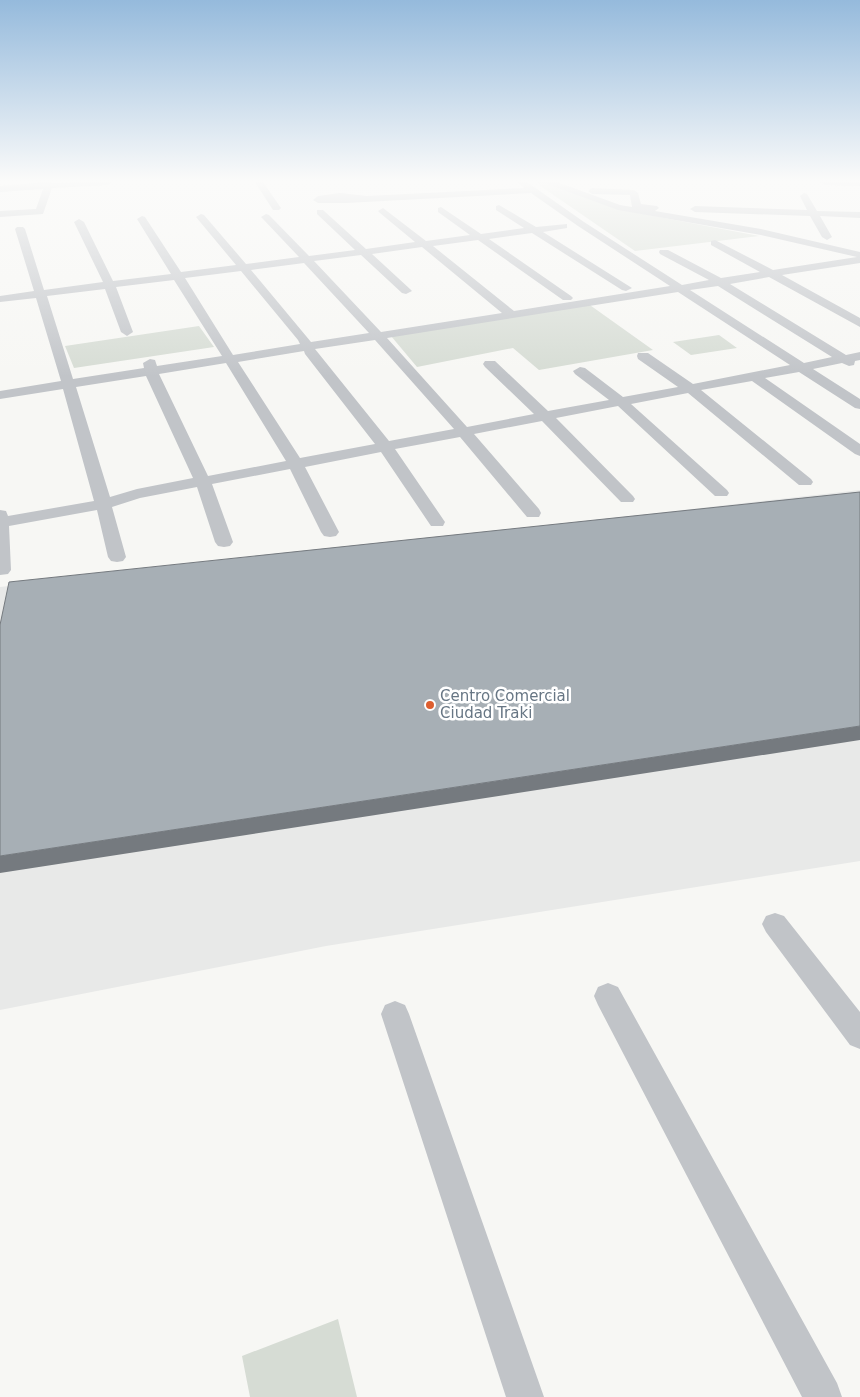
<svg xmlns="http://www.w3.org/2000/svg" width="860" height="1397" font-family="'DejaVu Sans',sans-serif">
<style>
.built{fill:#e8e9e8}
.green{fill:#d6dcd4}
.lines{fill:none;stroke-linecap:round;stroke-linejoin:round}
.minor{fill:#c1c4c8;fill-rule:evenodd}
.shaded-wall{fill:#757a7f}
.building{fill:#a7afb5;stroke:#757a7f}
.poi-dot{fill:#dd5e2f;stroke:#fff;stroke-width:2}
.labels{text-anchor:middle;stroke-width:5;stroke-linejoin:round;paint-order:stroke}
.poi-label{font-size:15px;fill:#677684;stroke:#fff;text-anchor:start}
</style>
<rect width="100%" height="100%" fill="#f7f7f4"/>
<path class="built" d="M860,490V861L326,946L0,1010V587Z"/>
<path class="green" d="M538,182H544L617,209L759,236L635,251L539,185Z
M587,303L653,350L539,370L513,348L417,367L391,336Z
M199,326L214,347L74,368L65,346Z
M719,335L737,348L691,355L673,342Z
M338,1319L357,1397H250L242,1356Z"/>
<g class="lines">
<path class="minor" d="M45,182L53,183L112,182L108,185L52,188L43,214L0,217V211L36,209L43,189L0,192V186Z
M255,182H263L281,208L279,210H273Z
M518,182H527L584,222L682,285L709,280L660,254L659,252L660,250H668L721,278L760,272L711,245V241L715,240L773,270L857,257L761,235L618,210L547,184L546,182H557L620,205L632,207L630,195L592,194L588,191L592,188L634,190L638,193L641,204L657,206L659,208L655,211L761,229L860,252V263L782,275L860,318V327L769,277L730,284L846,355L860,352V360L855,361L854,365L849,366L842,363L813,369L860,399V409L855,408L799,372L765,378L860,444V456L855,454L752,381L701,390L811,479L813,482L811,485H799L688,393L631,404L727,490L729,493L727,496H715L618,406L556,418L633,496L635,499L633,502H621L542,421L474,434L539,509L541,513L539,517H527L460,437L395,449L445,522L443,526H431L381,452L305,467L339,532L336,536L330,537L324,536L321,532L290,469L212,484L233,542L230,546L224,547L218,546L215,542L197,487L140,498L112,507L126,557L123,561L117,562L111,561L108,557L97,510L9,526L11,570L8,574L0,575V510L6,511L8,516L94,501L63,389L0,399V391L61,381L36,298L0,302V296L34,291L15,229L17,227H23L25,229L44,290L103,282L74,222L79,219L84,222L113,281L171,274L137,219L142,216L145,217L181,272L236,265L196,217L201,214L204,215L246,264L299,257L263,219L261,217L266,214L269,215L309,256L355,250L317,214V210H323L366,249L415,242L380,213L378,211L383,208L426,241L470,235L438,212V208L441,207L481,234L524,228L496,210V206L499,205L536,227L567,224V228L543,232L632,288L626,291L622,290L532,233L489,239L571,296L573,298L571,300H563L478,240L433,246L514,311L670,286L578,226L531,193L346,203H318L313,200L318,196L340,193L367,196L524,188ZM422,247L502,313L381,332L314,261L361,255L402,293L406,294L412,291L410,289L372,254ZM304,263L369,333L311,342L251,270ZM241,271L298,340L300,344L233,355L185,278ZM174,280L222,356L157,366L155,360L150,359L143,363L144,368L73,379L47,296L105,289L121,332L127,336L133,332L116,287ZM718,286L832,357L804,363L690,290ZM678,292L790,365L693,384L648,353H638L637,356L638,359L678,387L623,397L585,368L580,367L573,371L575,374L609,400L548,411L495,361H485L483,364L485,367L534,414L467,427L387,338ZM375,340L454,429L389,441L315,349ZM304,351L305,354L375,444L300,458L238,362ZM226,363L286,461L208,476L159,374ZM146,376L193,478L137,489L110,497L76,387Z
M820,182H860V186L824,185Z
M804,193L807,194L817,211L860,212V218L820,216L832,237L827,240L822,237L810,216L695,212L690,209L695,206L807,210L800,196Z
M775,913L784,916L860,1012V1049L850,1045L766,932L762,924L766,916Z
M608,983L618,987L837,1383L842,1397H802L598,1005L594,996L598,987Z
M395,1001L405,1005L409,1014L544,1397H506L381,1014L385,1005Z"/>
</g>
<path class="shaded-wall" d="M860,726V740L0,873V856Z"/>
<path class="building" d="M860,492V726L0,856V625L9,582Z"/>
<linearGradient id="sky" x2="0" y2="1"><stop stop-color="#95badc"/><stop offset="0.48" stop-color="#fbfbfa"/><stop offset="1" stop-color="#fbfbfa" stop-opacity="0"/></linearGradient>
<rect width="860" height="377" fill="url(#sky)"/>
<circle class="poi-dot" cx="430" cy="705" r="5"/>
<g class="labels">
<g class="poi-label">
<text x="440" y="701">Centro Comercial<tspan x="440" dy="17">Ciudad Traki</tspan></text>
</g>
</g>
</svg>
